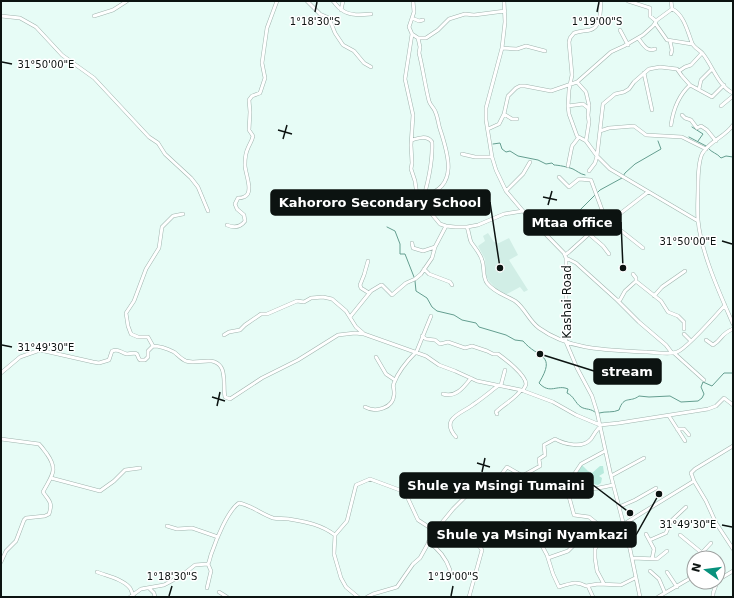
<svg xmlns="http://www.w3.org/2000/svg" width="734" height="598" font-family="'DejaVu Sans',sans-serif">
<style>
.built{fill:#d1eee6}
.green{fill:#b8eadd}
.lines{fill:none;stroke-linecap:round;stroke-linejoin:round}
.stream{stroke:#649e90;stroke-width:1}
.minor-casing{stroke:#a0b4ae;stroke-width:4}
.minor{stroke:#fff;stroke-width:3}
.ticks{fill:none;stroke:#0c1311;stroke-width:1.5}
.labels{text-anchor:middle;stroke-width:3;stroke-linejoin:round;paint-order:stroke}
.street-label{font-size:12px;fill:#0c1311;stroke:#fff}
.ticks-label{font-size:10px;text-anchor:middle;fill:#0c1311;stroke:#fff;stroke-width:3;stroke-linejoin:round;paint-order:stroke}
.leader{fill:none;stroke:#0c1311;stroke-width:1.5}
.callout-dot{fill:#0c1311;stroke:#fff;stroke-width:1.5}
.callout{fill:#0c1311;stroke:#0c1311;stroke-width:1.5}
.callout-label{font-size:13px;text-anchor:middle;font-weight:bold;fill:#fff}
</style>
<rect width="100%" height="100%" fill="#e7fcf6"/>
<path class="built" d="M488,233L494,242L499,243L509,238L518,255L509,260L528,290L524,292L520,287L505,295L499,292L489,281L486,276L485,259L478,246L485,241L483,236Z"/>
<path class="green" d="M582,465L588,471L592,473L600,466H603L604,473L599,476L602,478L601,483L598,485L593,484L590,486L584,483V478H580L576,474Z"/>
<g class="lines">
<path class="stream" d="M692,127L703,134L698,141
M689,137L706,146
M493,144L500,143L502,149L506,152L510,151L518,156L538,160L546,164L552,163L554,165C558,165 568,167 573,169C577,171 580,174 585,175
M708,148C712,153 717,153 721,158L726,156L733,157
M578,212L600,190L622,178L625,173L635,164L661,149L658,141
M387,227L395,231L400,244V254H405L414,277
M415,281L416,291L427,298L432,307L437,311L454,315L462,320L476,323L479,327L506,335L515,340L523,341C538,359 557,353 539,383C550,395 557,384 568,389L567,393C574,396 575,403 581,407C586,410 591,408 596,413
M599,413C606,411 613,413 619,410C624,395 630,403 639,396L649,397L670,396L681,402L698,401L702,398L704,394L701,387L703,382L712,386L724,373H733"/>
<defs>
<path id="minor" d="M307,1L320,14L329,18L335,33L343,45L354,51L364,63L371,67
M333,1C336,4 338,8 342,10C350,16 361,15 371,14
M413,1L414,12L409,27L412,34L405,79L413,115L411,145L412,163L411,169L415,181L418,202L430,212L440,224L446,226L455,227H467L478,225L504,214L523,211
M504,1L505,22L502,48L486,108V120L492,157L496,170L506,191L523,211L564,253L566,258V342L577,368L592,396L597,412L611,476L630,549L640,597
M601,1C600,10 602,27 590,30C585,31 580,31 574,33L570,38L569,42L572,75L569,90L568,106L569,114L577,136L586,141L597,156L610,169L698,221
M628,1L650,8V16L656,21
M671,1L672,9C684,14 688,33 692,43C694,48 700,50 703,54C712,65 719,87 733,93
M341,10L343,1
M1,16L20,18L36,27L62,55L94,78L149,137L158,143L165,154L191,178L198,187L208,211
M94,16L113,10L127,1
M412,18L419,21L423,20
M655,23L667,40L692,44
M620,30L628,45
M412,34L418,38H426L438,30L449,19L465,14L474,15L505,11
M418,38L420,47L419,53C423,69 425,85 429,101C430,105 434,108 435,111C438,117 438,123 440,129C448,153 459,187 425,195
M638,38C643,44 646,52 655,49
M670,41L672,50L671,54
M502,48L517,49L526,46L545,51
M679,71L685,67L691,65L702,53
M644,73L652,110
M577,82L586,92L589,105L588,115L589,122L586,141
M699,89L701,80L712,69
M568,106L583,104L588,108
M721,106L733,96
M504,114L512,119H517
M682,115L685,118L691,120L697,128L701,126L707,130L716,141
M671,125C673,111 679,95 690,85
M733,125C725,137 709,141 702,154C698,163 698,177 698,187C698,198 697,209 698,220C701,253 720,294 733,324
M488,129L499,124L504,114L508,96L516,88L520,86H525L551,91L577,82L611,52L624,46L643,35L653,26L657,20L672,9
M600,131L609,128L634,126L646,135L682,137L706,149
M412,140C418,138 427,135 432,142C433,164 428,184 421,206
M462,154L475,157H492
M568,166L572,146L579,137
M589,171L595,163L597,156L603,104L615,94L624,92L629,89L634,82L649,69L660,67L677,69L682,76L690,85L712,97L724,85
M559,177L569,187L579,179L591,180L605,218L643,248
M506,191L523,174L530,162
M227,225C234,228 240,228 245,221L244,215L237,209L235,204L238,198C240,198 242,198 244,197C255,193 244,171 245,164C245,159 246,152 248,148C250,143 252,141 253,136L249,130L250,112L249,100L252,96L260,93L265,78L262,63L267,28L277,1
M467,227C469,232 469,237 471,242C475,248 480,253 482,260C485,268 482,276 487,283C495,293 505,295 515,301C525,308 529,321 539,328C571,351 609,350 647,352C656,352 669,355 677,352C686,349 717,314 725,305
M589,234L603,246L609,254
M412,243L413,248L423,251L435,247
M565,255L569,252L590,233L617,216L648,192
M566,258L576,263L617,300H620L625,291L635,282H637L661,301L668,312L678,316L684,322V329
M368,261L364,275L360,285L361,288L369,293
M424,269L429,274L450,282L452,285
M633,274L636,278V282
M654,296L662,287L685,271
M617,300L639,322L666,345L672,353
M350,317L371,291L381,285H382L392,295L406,283L415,279L421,274L432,258L435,247L446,226
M684,334L691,341
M224,335L229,332L240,330L245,325L261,314H267L297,301L304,302L311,298L323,297L332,299L346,311L356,327L363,333
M422,336L426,339L435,340L440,344L448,342L465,348L472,346L487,351L493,354H498C505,359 526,375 526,384C526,386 524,388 523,390
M706,340L713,345C723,339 720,334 733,329
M153,346L148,337H138L131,334L128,326L126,313L134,301L146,269L159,248L162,227L173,216L183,214
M416,353L431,316
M674,353L704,380
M376,357L386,374L395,380
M1,373L20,357L40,350L93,362L99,363L109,360L112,351C119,348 121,353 127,354C130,354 135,352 137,354C138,356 138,358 140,360H145L148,357V351L153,346C159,346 168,349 174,352C178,355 181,359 186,361C197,365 213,355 221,367C226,374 223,389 225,397L230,399L262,378L298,360L338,335L355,333L364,334L426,356L439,365L455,371L477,381L521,390L553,402L576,415L600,425L619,423L708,409L716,406L724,398L733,405
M501,385L505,370
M443,394C456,398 464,387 471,378
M365,407C376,413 393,408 394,395C395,390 392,387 394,383C398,372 408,360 416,352
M497,414L496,412C504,404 515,399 521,390
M669,416L685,441
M677,429H684L689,435
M456,437C439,418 463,413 474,404C483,398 491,391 499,385
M1,439L39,444C42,447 44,450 47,454C59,471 51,476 43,492C49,501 53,502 49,514L45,516L26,518L24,520L16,541L6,551L1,562
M733,446L695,469L691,473L694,481L706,501L716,523L733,549
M573,476C587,494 593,489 613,485
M611,476L644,458
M51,478L100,491L114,481L125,470L140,468
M619,507L635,500L656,488
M523,523L529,531L535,533L538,536L540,542L547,555L553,574L559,587C570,584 575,580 586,586L598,584L621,585L635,578
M624,524L694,481
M167,526L177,529L192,528L218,537
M439,526C452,531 474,537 482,550L469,597
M603,533L599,525L589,517L574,515L565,482L573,476L581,464L605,451
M601,534L598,544L595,549V558L597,571L604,584
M646,534L654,549L652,559
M335,535L347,521L356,485L370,479L405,492L418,520L435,531
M680,535L702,553
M650,540L666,533L671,521L686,507
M428,542C439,549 446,558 450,570
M548,558L568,551L574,545L591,539L603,533L626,532
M632,558L657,559L667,551
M697,558L711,543
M650,571L659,579L665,593
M97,572C107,576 123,579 130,588C132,591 132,594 134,597
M667,572L677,587
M718,580L733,571
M588,586L593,597
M149,588L154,593L155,597
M207,588L211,571L208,564
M219,592L227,597
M130,597L141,589L164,585L181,576L195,565L208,564C210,561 210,556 212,552C216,540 228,510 239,503C251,505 261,514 273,518C278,519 284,518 289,519C306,522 320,524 335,535L334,554L341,578L346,587L358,597
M367,597L373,594L397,587L413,564L420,558L435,531L453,509L474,488L498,479L507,467L521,475H524L540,466L539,459L545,455L544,445L555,439C564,444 583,449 591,439C594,435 596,430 600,427
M658,597L689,579L691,568L694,562
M713,597C712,591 716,588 717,582"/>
</defs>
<use href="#minor" class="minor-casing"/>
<use href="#minor" class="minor"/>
</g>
<path class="ticks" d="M315,12L317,2M597,12L599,2M2,62L12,64M278,130L292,134M283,139L287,125M543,197L557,200M548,205L552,191M722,241L732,244M2,345L12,347M212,397L225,401M217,406L220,392M477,463L490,467M482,472L485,458M722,525L732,527M169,596L172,586M451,596L453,586"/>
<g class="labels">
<g class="street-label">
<text transform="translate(567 302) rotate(-90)" y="4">Kashai Road</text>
</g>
</g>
<g class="ticks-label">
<text x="315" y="25">1°18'30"S</text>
<text x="597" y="25">1°19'00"S</text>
<text x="46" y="68">31°50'00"E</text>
<text x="688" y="245">31°50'00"E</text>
<text x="46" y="351">31°49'30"E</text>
<text x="688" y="528">31°49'30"E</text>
<text x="172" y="580">1°18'30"S</text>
<text x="453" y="580">1°19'00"S</text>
</g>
<path class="leader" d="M500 268L490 202M623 268L621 222M540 354L594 371M630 513L593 485M659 494L636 535"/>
<g class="callout-dot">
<circle cx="500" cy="268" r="4"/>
<circle cx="623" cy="268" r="4"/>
<circle cx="540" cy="354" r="4"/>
<circle cx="630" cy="513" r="4"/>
<circle cx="659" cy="494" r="4"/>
</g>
<g class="callout">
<rect x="271" y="190" width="219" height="25" rx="4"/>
<rect x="524" y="210" width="97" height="25" rx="4"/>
<rect x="594" y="359" width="67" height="25" rx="4"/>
<rect x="400" y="473" width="193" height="25" rx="4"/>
<rect x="428" y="522" width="208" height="25" rx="4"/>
</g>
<g class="callout-label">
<text x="380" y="207">Kahororo Secondary School</text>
<text x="572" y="227">Mtaa office</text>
<text x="627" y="376">stream</text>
<text x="496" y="490">Shule ya Msingi Tumaini</text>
<text x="532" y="539">Shule ya Msingi Nyamkazi</text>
</g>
<rect width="734" height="598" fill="none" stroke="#0c1311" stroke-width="4"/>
<g transform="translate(706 570) rotate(284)"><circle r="19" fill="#ffffff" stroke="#9ea1a0"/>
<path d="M0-3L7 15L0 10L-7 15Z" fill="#08927d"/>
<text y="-6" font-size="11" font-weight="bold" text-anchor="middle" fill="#0c1311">N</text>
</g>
</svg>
